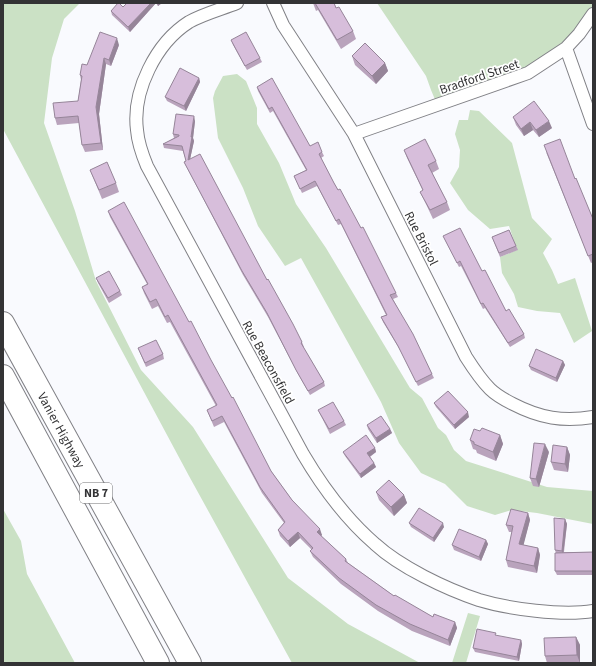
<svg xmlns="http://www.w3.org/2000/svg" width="596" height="666" font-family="'Source Sans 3',sans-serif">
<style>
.green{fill:#cbe1c5}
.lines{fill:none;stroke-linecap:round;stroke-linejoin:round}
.minor-casing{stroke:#818186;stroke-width:14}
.motorway-casing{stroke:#818186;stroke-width:24}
.minor{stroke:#fff;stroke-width:12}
.motorway{stroke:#fff;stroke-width:22}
.wall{fill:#b9a3bc}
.shaded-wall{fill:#968599}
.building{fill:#d7bedb;stroke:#968599}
.labels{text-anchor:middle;stroke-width:3.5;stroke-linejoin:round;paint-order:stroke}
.shield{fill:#fff;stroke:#707072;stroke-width:1}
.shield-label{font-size:12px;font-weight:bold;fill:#333335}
.street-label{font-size:13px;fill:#333335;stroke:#fff}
</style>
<rect width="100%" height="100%" fill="#f9fafe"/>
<path class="green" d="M3,3H80L64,19L52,58L44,123L75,211L96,281L141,370L193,427L288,578L348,624L420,663H292L189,476L3,129Z
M377,3H593V14L579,34L528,73L439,109L431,90L426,76Z
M237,74L246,81L257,108V124L279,163L296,204L326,248L410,388L422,398L438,428L446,435L454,450L466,461L547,487L593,491V524L537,513L512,510L495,515L467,506L445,484L421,473L399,443L381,402L301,258L285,266L258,226L243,188L218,138L213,98L215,91L223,76Z
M470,110L479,111L512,143L532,218L552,239L543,253L552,270L558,284L575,278L592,331L574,343L560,313L537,311L518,307L514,294L502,273L500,257L517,250L509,226L490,229L468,210L450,183L459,167L460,150L455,134L459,120H468Z
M3,509L21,541L27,574L75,663H3Z
M468,613L480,616L466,663H452Z"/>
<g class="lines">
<defs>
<path id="minor" d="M237,3C222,9 203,14 189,22C156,43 132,91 137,130C138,143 142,154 147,166L303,454C323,488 345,518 375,544C400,567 446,589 479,600C509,609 562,616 593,611
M273,3L283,25L354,134L466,357C473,368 481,380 490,389C496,395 505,400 513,404C540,418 563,422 593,417
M566,48L593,124
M354,134L528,73L566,48L579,34L593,14"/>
<g id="motorway">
<path id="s1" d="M3,323L190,663"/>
<path d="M3,376L158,663"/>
</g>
</defs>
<use href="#minor" class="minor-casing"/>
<use href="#motorway" class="motorway-casing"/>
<use href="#minor" class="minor"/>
<use href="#motorway" class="motorway"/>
</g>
<path class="wall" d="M127,3H162L158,6L156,3L130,32L112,15L111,11L123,7Z
M313,3H334L336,8L353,31L356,39L341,49L318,10L316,11Z
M231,40L260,58L262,62L247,70L233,45Z
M119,45L111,66L106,64L99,114L103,150L85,152L82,145L79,123L57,125L55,118L78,101L81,80L80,75L87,65Z
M352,56L385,63L388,71L376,84L355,65Z
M199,78L200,82L186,111L167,101L165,97Z
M257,87L310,146L322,152L324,156L321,158L334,183L361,228L396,293L398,297L393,299L432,374L434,378L418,386L400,350L383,322L381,317L386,315L341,224L338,225L317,186L302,193L294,176L306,170L273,111L270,113L258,91Z
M513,117L552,128L539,137L533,130L524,136L516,125Z
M195,121L193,138L194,141L190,159L267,280L302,342L304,347H303L324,382L325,386L310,395L298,374L268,317L243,275L186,166L184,162L186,161L183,151L164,148L163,144L174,138L173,134Z
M404,150L436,161L439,169L432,173L447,202L450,210L433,219L424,200L420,192L423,191L407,158Z
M546,152L575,179L593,219V262L591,263Z
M90,170L116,183L119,192L102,199Z
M108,211L189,322L271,471L292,500L322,535L321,536L346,559L348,563L394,596L433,617L455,622L457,628L450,646L412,631L378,611L341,584L313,557L310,551L312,550L300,538L290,547L280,536L278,530L284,523L262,493L224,422L214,427L207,410L216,406L170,322L167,323L158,306L152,309L144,293L142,287L147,284L110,217Z
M509,230L518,250L500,257L492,237Z
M443,236L482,271L506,311L524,334L525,338L510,347L485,308L483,309L461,266L459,267Z
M96,278L120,291L122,295L109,303L98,283Z
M138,348L163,354L164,359L146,367Z
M563,361L565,365L557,382L531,370L529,366Z
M434,403L469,417L455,429L436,407Z
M318,410L344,421L346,425L330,434Z
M367,425L390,429L392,433L377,443L368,429Z
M480,431L500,435L503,444L496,461L477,453L476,450L473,449L470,440Z
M567,447L570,455L568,472L554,470L551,462Z
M375,448L376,452L370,457L374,463L376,467L361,478L345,456L343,452Z
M549,452L539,487L533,486L530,478Z
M376,492L404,495L407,503L394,516L379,500Z
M528,513L530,520L523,545L538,548L540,555L537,573L508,567L506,560L512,532H509L506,525Z
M565,519L567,524L564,552H593V575H557L555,571L556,553L555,550Z
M409,523L444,527L434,542L411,527Z
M486,540L488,544L481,561L454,550L452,545Z
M576,637L580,645V663H547L545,656Z
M521,640L522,644L519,661L475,652L473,648Z"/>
<path class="shaded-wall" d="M151,3H156L130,32L128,27Z
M157,3H162L158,6Z
M117,38L119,45L111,66L109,60Z
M104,58L106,64L99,114L103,150L101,143L96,107Z
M385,63L388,71L376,84L372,76Z
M199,78L200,82L186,111L184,106Z
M194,116L195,121L193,138L194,141L189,164L188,160Z
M549,121L552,128L539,137L536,130Z
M530,122L533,130L524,136L521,129Z
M563,361L565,365L557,382L556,378Z
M468,412L469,417L455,429L454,425Z
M390,429L392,433L377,443L376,438Z
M500,435L503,444L496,461L493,452Z
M545,444L549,452L539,487L536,479Z
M567,447L570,455L568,472L565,464Z
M375,448L376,452L369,457L367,453Z
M374,463L376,467L361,478L360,474Z
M404,495L407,503L394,516L391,507Z
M528,513L530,520L522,551L519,544Z
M565,519L567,524L563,555L562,551Z
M443,523L444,527L434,542L433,538Z
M320,529L322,535L319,538L317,532Z
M298,532L300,538L290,547L288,541Z
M486,540L488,544L481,561L479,557Z
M538,548L540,555L537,573L534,566Z
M455,622L457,628L450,646L448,640Z
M576,637L580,645V663L577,655Z
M521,640L522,644L519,661L517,657Z"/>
<path class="building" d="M118,3H119L123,7L127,3H151L128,27L111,11Z
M315,3H334L336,8L339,7L353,31L337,40Z
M100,32L117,38L109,60L104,58L96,107L101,143L82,145L78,116L55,118L53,103L78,101L82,76L80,75L82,64L87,65Z
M246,32L260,58L245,66L231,40Z
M365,43L385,63L372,76L352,56Z
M180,68L199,78L184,106L165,97Z
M272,78L310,146L318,142L322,152L319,154L334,183L338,190L340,189L361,228L363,227L396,293L390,295L413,334L432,374L416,382L398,346L381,317L387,315L339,219L336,221L315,181L300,189L294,176L307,170L272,107L269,109L257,87Z
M534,101L549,121L536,130L530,122L521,129L513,117Z
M176,114L194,116L191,137H192L188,160L200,154L267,280L268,279L293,324L302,342L301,343L324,382L308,391L296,370L267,313L242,271L184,162L186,161L182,146L163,144L179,136V135L173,134Z
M425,139L436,161L428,165L447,202L430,210L420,192L423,190L404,150Z
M560,139L575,179L576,178L593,219V254L588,256L544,145Z
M107,162L116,183L99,190L90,170Z
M124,202L189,322L191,321L211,360L232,398L233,397L271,471L292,500L320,529L317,532L346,559L345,561L394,596L395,595L433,617L434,614L455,622L448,640L410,624L376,605L339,578L310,551L313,548L298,532L288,541L278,530L285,522L260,487L222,416L212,421L207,410L217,405L168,315L165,317L156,299L150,302L142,287L148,284L108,211Z
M460,228L482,271L485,270L506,311L509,309L524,334L508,343L483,303L481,304L460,261L457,263L443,236Z
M509,230L516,246L499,253L492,237Z
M109,271L120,291L108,298L96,278Z
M156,340L163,354L145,363L138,348Z
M536,349L563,361L556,378L529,366Z
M448,391L468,412L454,425L434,403Z
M333,402L344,421L329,429L318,410Z
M381,416L390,429L376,438L367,425Z
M482,428L500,435L493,452L474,444V442L470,440L474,429L480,431Z
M366,435L375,448L367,453L374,463L360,474L343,452Z
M534,443L545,444L536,479L530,478Z
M553,445L567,447L565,464L551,462Z
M389,480L404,495L391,507L376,492Z
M419,508L443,523L433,538L409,523Z
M511,509L528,513L519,544L538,548L534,566L506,560L513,526L506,525Z
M554,518L565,519L562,551L555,550Z
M459,529L486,540L479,557L452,545Z
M593,552V571H555V553Z
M477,629L496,633L495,635L521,640L517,657L473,648Z
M576,637L577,655L545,656L544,638Z"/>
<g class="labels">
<rect class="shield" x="80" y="483" width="32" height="20" rx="3"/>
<g class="shield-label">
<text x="96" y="497">NB 7</text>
</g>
<g class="street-label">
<text transform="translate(479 76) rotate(-19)" y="5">Bradford Street</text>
<text transform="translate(422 238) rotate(63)" y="5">Rue Bristol</text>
<text transform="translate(269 362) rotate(61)" y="5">Rue Beaconsfield</text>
<text dy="5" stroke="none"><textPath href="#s1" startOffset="122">Vanier Highway</textPath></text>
</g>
</g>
<rect width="596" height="666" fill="none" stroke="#333335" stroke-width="8"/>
</svg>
